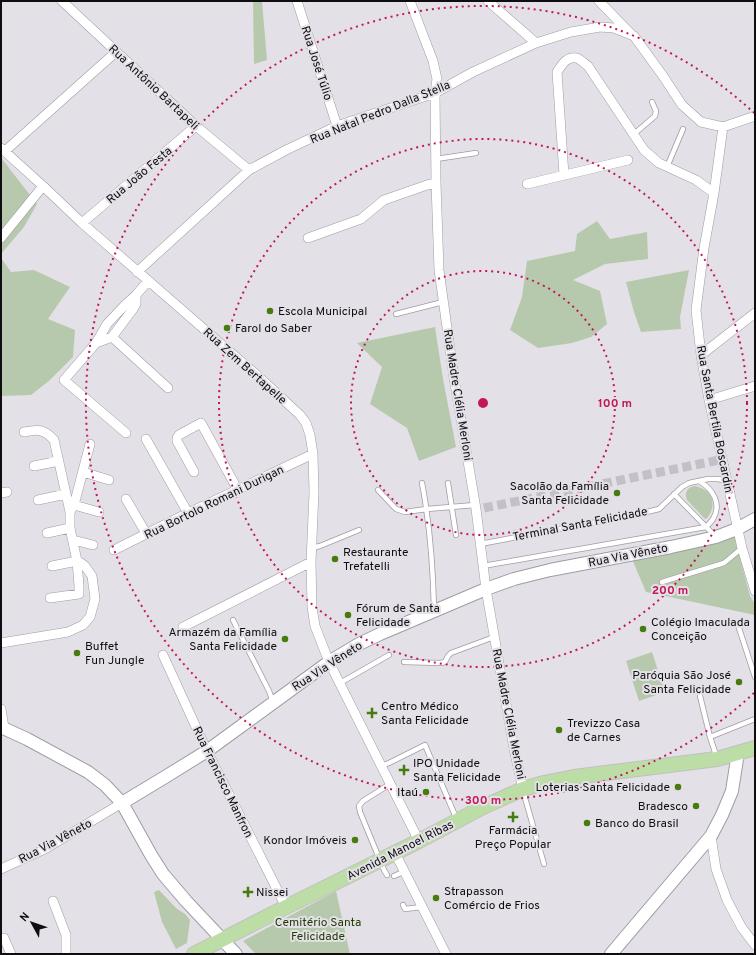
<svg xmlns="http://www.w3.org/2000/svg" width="756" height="955" font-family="Overpass,sans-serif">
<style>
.green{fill:#b7c9ac}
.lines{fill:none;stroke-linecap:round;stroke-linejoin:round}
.street-tunnel{stroke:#c4c0c7;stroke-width:9;stroke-dasharray:9 4.5;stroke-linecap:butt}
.lane-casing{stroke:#9f9ca2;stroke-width:6}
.street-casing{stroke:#9f9ca2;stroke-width:10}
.secondary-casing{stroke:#9f9ca2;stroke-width:14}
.primary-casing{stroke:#c1c0c1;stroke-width:16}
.lane{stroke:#fff;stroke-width:4.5}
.street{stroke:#fff;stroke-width:9}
.secondary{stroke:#fff;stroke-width:12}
.primary{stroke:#bddda7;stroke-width:14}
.ring{fill:none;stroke:#c2185b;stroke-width:2;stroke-dasharray:2 4}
.poi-dot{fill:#467b0d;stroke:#e4e0e7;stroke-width:1.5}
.labels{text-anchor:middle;stroke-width:4;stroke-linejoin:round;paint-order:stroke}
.street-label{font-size:12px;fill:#0f0d10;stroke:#e4e0e7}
.poi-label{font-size:12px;fill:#0f0d10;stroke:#e4e0e7;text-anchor:start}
.park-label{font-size:12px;fill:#213d04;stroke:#e4e0e7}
.centre{fill:#c2185b;stroke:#e4e0e7;stroke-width:2}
.ring-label{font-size:12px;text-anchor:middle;font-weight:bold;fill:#c2185b;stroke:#e4e0e7;stroke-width:4;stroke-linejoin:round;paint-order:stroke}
</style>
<rect width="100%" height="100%" fill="#e4e0e7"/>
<path class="green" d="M253,1H262L267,60L254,64Z
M2,159L37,204L24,227L1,254V160Z
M597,221L610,239L647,232L648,259L605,264L573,280L600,291L607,324L591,337L572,343L538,348L510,330L522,297L527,261L575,251L577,234Z
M1,258L11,272L34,270L70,287L48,319L75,330L73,357L50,380L31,395L1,396Z
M689,270L680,317L681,329L641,332L634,312L626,282Z
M435,327L443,379L456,447L419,461L407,428L370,404L382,367L357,343Z
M695,486C712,489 718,505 707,518L705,519L687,500C684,493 687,487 695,486Z
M734,535L750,596L755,604V615L646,592L632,559Z
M652,652L665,692L639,701L626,661Z
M159,890L176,908L185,914L190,920L187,943L176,949L162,922L154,892Z
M336,891L350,954H256L243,941Z"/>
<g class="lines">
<path class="street-tunnel" d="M484,508L719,460"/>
<defs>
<path id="lane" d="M634,134L655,116L656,111L652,102
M436,159L476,153
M667,167L683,129
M396,314L443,302
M422,483C430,525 433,567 434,609
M448,483L456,535
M378,490L396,509L405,512L427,509L475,505
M674,494L715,536
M480,544L634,515L659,509L682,487L689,483L708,479H718L727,481
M312,548L320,546L359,530
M483,566L706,527C708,525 711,522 713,519C722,504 713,489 699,481
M662,582L724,563L742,548
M233,620L269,691L273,702
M737,622L755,677
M404,662L441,663L445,662L448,656L451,653L494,637
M340,683L389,655
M700,696L710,737L717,758
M710,737L755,719
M381,766L389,763L425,745L457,820
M523,791L544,864
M387,875L384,870L360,812L359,806L363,801L390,784
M394,876L403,872
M403,905L405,909L422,907"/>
<path id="street" d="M62,1L196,126L249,170
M297,1L337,126
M410,1L433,61L437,79L435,93L436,183L439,270L454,378L476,509L486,589L514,749L523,789
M488,1L536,43
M599,1L631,34
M723,127L714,193L704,248L696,310L701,355L709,400L742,548L755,591
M1,148L43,186L82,223L259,377L300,415L306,423L310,435L313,454L314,492L311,562L312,607L315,626L329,662L419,841
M5,151L116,52
M564,175L557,72C562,65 566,56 577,58C580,59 585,64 588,66L644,150L659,163L696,180L714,193
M527,184L628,160
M82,223L196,126
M1,238L43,186
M308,238L361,219L384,200L427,185L436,183
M137,272L249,170L286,150L337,126L435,93L473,72L536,43L571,32L600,27L614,28L634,36L663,76L682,105L701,122L723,127L755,116
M112,337L168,388
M96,343L112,337L133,309L136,304V295
M701,355L755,313
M709,400L755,386
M126,433L64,380L96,343L107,324L125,305L136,295L148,281
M146,439L188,513
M34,466L59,461
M83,472L109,480
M194,472L177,441V438L179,435L201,423L234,483L237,490
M1,493L7,492
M126,499L147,535
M38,500L66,494
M74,505L99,512
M70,512L74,505L90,444
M47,533L70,528
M73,540L93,545
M114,550L188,513L313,454
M50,598L79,594V586L77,561L52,566
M183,627L311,562
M1,643L68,632L83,625L90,617L95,599L92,576L85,566L81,563L77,561L70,528V512L54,440C44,429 38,429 24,432
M163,655L207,751L286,907
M1,709L4,728
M711,836L716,869L727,900L742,928L755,945
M395,853L446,954
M1,869L45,849L122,803
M53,901L66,935V954
M4,938L11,954"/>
<path id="secondary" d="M1,727L27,739L88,772L105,785L122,803L151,855L163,874L186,901L236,954
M122,803L165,777L207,751L329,662L359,644L380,634L486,589L514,579L550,570L671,547L716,537L737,529L755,519
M611,954L711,836L722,815L732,791L738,753"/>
<path id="primary" d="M194,954L286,907L419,841L483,807L523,789L544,783L574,777L717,759L755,748"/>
</defs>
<use href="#lane" class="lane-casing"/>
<use href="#street" class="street-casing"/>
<use href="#secondary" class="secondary-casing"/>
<use href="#primary" class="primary-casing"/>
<use href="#lane" class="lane"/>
<use href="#street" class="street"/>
<use href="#secondary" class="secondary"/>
<use href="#primary" class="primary"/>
</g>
<g class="ring">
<circle cx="483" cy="403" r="132"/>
<circle cx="483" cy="403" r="264"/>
<path d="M754 693A397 397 0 1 1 754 113"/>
</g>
<g class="poi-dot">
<circle cx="270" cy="311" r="4"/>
<circle cx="227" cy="328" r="4"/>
<circle cx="617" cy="493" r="4"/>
<circle cx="335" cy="559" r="4"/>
<circle cx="348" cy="615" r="4"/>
<circle cx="643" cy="629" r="4"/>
<circle cx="285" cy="639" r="4"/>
<circle cx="77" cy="653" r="4"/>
<circle cx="739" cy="682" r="4"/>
<path d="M370 707h4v4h4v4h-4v4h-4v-4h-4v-4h4z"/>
<circle cx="559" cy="730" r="4"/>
<path d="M402 764h4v4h4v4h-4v4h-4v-4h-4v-4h4z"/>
<circle cx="678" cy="787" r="4"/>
<circle cx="426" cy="792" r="4"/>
<circle cx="696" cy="806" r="4"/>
<path d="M511 811h4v4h4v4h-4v4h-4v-4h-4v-4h4z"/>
<circle cx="587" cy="823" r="4"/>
<circle cx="355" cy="840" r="4"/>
<path d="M246 886h4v4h4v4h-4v4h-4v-4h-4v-4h4z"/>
<circle cx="436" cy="898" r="4"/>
</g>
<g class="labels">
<g class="street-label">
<text transform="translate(317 63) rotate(72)" y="4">Rua José Túlio</text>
<text transform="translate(154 87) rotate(43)" y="4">Rua Antônio Bartapeli</text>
<text transform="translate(380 112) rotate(-22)" y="4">Rua Natal Pedro Dalla Stella</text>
<text transform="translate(139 175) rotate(-40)" y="4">Rua João Festa</text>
<text transform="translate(245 366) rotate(42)" y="4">Rua Zem Bertapelle</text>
<text transform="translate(458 395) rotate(81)" y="4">Rua Madre Clélia Merloni</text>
<text transform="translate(715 419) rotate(79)" y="4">Rua Santa Bertila Boscardin</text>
<text transform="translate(214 502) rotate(-26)" y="4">Rua Bortolo Romani Durigan</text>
<text transform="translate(580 524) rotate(-11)" y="4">Terminal Santa Felicidade</text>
<text transform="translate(628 555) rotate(-11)" y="4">Rua Via Vêneto</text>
<text transform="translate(327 666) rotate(-33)" y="4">Rua Via Vêneto</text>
<text transform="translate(509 714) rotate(79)" y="4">Rua Madre Clélia Merloni</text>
<text transform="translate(223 782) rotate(64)" y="4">Rua Francisco Manfron</text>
<text transform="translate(55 841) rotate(-28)" y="4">Rua Via Vêneto</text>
<text transform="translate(400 850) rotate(-27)" y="4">Avenida Manoel Ribas</text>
</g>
<g class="poi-label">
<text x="278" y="315">Escola Municipal</text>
<text x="235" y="332">Farol do Saber</text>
<text x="609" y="490" text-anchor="end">Sacolão da Família<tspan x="609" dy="14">Santa Felicidade</tspan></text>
<text x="343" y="556">Restaurante<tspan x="343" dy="14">Trefatelli</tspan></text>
<text x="356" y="612">Fórum de Santa<tspan x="356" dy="14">Felicidade</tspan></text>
<text x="651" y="626">Colégio Imaculada<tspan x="651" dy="14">Conceição</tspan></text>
<text x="277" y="636" text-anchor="end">Armazém da Família<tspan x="277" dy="14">Santa Felicidade</tspan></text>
<text x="85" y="650">Buffet<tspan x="85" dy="14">Fun Jungle</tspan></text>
<text x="731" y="679" text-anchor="end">Paróquia São José<tspan x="731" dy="14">Santa Felicidade</tspan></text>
<text x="381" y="710">Centro Médico<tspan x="381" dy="14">Santa Felicidade</tspan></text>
<text x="567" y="727">Trevizzo Casa<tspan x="567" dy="14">de Carnes</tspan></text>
<text x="413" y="767">IPO Unidade<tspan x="413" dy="14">Santa Felicidade</tspan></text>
<text x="670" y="791" text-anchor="end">Loterias Santa Felicidade</text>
<text x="418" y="796" text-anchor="end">Itaú</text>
<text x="688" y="810" text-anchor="end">Bradesco</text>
<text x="595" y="827">Banco do Brasil</text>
<text x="513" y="834" text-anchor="middle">Farmácia<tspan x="513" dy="14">Preço Popular</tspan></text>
<text x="347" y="844" text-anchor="end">Kondor Imóveis</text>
<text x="444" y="895">Strapasson<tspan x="444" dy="14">Comércio de Frios</tspan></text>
<text x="256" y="896">Nissei</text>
</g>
<g class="park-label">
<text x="318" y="926">Cemitério Santa<tspan x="318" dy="14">Felicidade</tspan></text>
</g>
</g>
<circle cx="483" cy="403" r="6" class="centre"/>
<g class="ring-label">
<text x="615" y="407">100 m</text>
<text x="670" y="594">200 m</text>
<text x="483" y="804">300 m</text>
</g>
<rect width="756" height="955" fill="none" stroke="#0f0d10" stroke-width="4"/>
<g transform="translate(32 923) rotate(310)" stroke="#e4e0e7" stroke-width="3" paint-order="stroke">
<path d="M0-3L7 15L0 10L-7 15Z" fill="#0f0d10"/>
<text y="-6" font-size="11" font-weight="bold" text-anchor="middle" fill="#0f0d10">N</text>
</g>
</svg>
